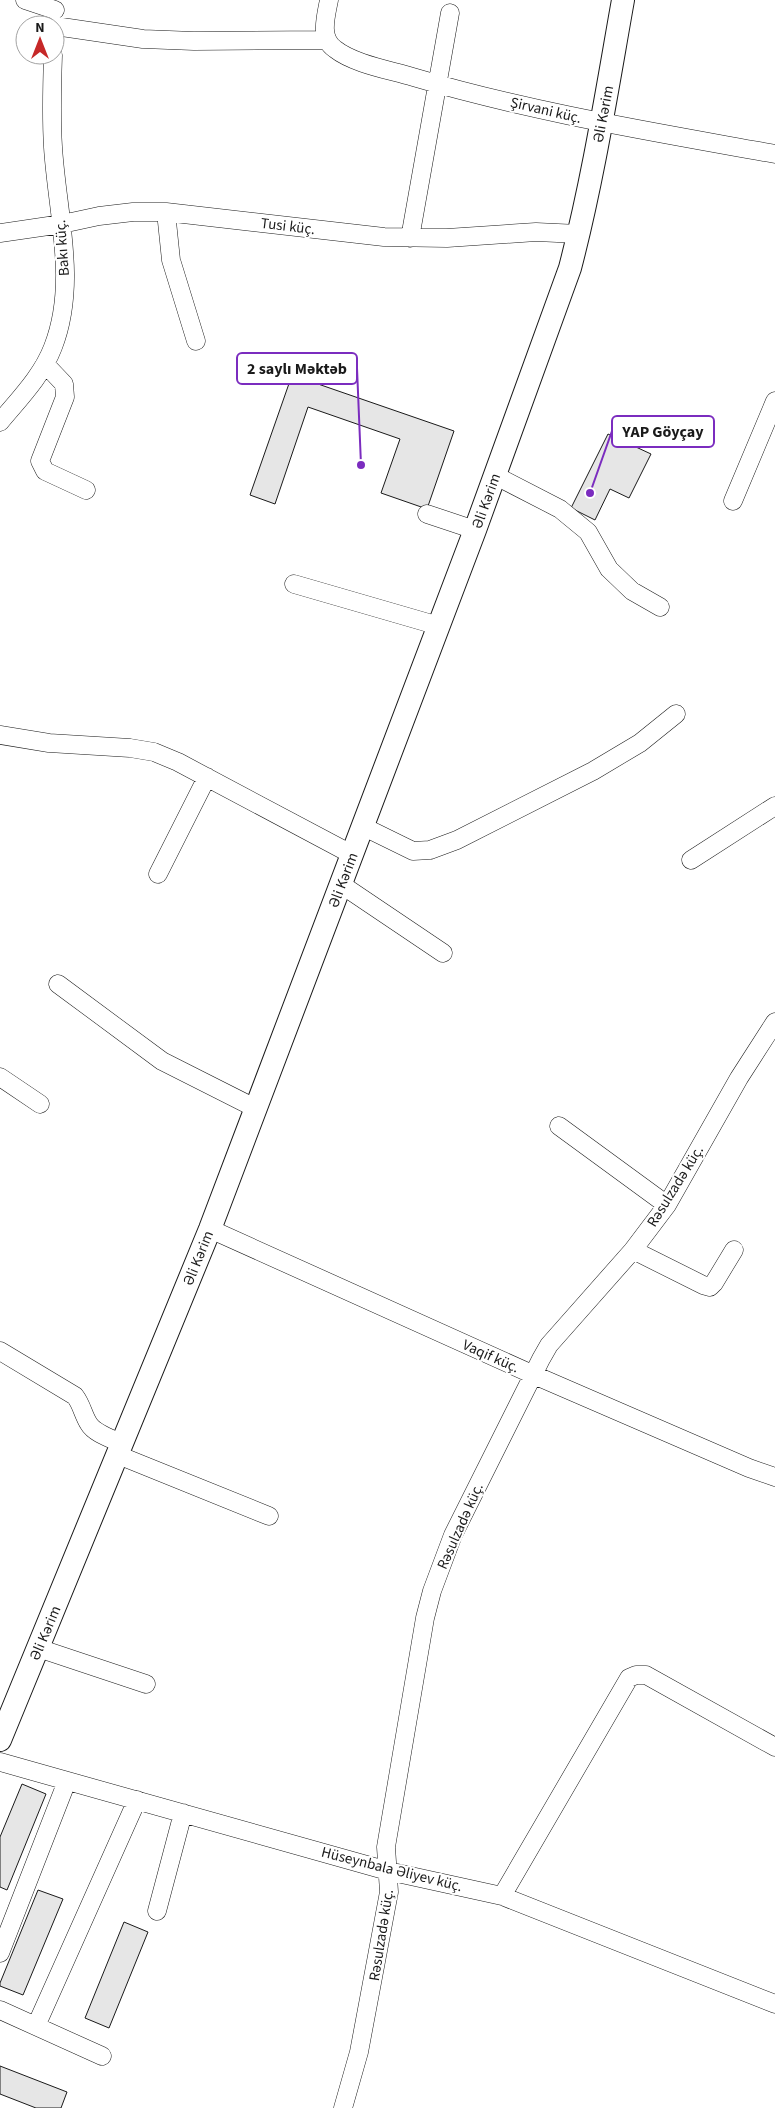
<svg xmlns="http://www.w3.org/2000/svg" width="775" height="2108" font-family="'Source Sans 3',sans-serif">
<style>
.building{fill:#e6e6e6;stroke:#1a1a1a}
.lines{fill:none;stroke-linecap:round;stroke-linejoin:round}
.minor-casing{stroke:#1a1a1a;stroke-width:19}
.major-casing{stroke:#1a1a1a;stroke-width:24}
.minor{stroke:#fff;stroke-width:18}
.major{stroke:#fff;stroke-width:22}
.labels{text-anchor:middle;stroke-width:4;stroke-linejoin:round;paint-order:stroke}
.street-label{font-size:15px;fill:#1a1a1a;stroke:#fff}
.leader{fill:none;stroke:#7b2cbf;stroke-width:2}
.callout-dot{fill:#7b2cbf;stroke:#fff;stroke-width:2}
.callout{fill:#fff;stroke:#7b2cbf;stroke-width:2}
.callout-label{font-size:16px;text-anchor:middle;font-weight:bold;fill:#1a1a1a}
</style>
<rect width="100%" height="100%" fill="#fff"/>
<path class="building" d="M292,375L454,431L427,509L381,493L400,439L308,407L275,504L250,495Z
M608,434L651,454L629,498L610,489L595,520L571,508Z
M22,1784L46,1794L7,1890L0,1887V1837Z
M38,1890L63,1899L23,1995L0,1986V1983Z
M124,1922L148,1932L109,2028L85,2018Z
M0,2066L67,2092L61,2108H36L0,2094Z"/>
<g class="lines">
<defs>
<path id="minor" d="M25,0L55,10
M329,0C326,16 319,38 335,49C354,64 390,70 413,77C531,112 654,132 775,154
M55,26L143,39L194,41L327,40
M166,212L171,260L196,341
M0,233L62,224L99,216L133,212H166L384,237L447,238L536,232L579,234
M410,238L450,13
M45,364L64,384L65,397L40,461L45,471L86,490
M0,422C19,399 42,376 53,347C78,283 57,213 53,147C51,116 52,85 53,55
M496,476L560,509L588,532L609,569L632,591L660,607
M733,501L775,401
M427,514L475,530
M294,584L439,626
M0,735L49,743L130,748L154,752L178,762L353,855
M364,827L413,851L430,850L457,840L593,771L640,743L676,714
M691,860L775,806
M158,874L207,777
M342,885L443,953
M58,984L162,1061L257,1109
M0,1077L40,1104
M559,1126L667,1205
M210,1229L534,1375L749,1468L775,1477
M633,1250L703,1285L710,1287L714,1283L734,1250
M0,1351L75,1396C82,1405 83,1415 89,1424C95,1434 113,1439 123,1444
M118,1455L269,1516
M38,1648L146,1684
M0,1762L388,1871L502,1896L775,2004
M502,1896L629,1678L636,1675H646L775,1747
M157,1911L183,1813
M0,1953L67,1781
M0,2010L102,2056
M36,2026L137,1800
M343,2108L359,2052L389,1892L386,1847L425,1618L432,1591L453,1535L541,1359L549,1345L633,1250L667,1205L739,1078L775,1022"/>
<path id="major" d="M0,1740L210,1229L475,530L570,268C593,180 607,90 623,0"/>
</defs>
<use href="#minor" class="minor-casing"/>
<use href="#major" class="major-casing"/>
<use href="#minor" class="minor"/>
<use href="#major" class="major"/>
</g>
<g class="labels">
<g class="street-label">
<text transform="translate(546 110) rotate(13)" y="5">Şirvani küç.</text>
<text transform="translate(603 114) rotate(-79)" y="5">Əli Kərim</text>
<text transform="translate(288 226) rotate(7)" y="5">Tusi küç.</text>
<text transform="translate(62 248) rotate(-94)" y="5">Bakı küç.</text>
<text transform="translate(486 501) rotate(-70)" y="5">Əli Kərim</text>
<text transform="translate(343 880) rotate(-69)" y="5">Əli Kərim</text>
<text transform="translate(675 1186) rotate(-58)" y="5">Rəsulzadə küç.</text>
<text transform="translate(198 1258) rotate(-68)" y="5">Əli Kərim</text>
<text transform="translate(491 1356) rotate(24)" y="5">Vaqif küç.</text>
<text transform="translate(460 1526) rotate(-66)" y="5">Rəsulzadə küç.</text>
<text transform="translate(45 1633) rotate(-67)" y="5">Əli Kərim</text>
<text transform="translate(392 1869) rotate(14)" y="5">Hüseynbala Əliyev küç.</text>
<text transform="translate(381 1935) rotate(-81)" y="5">Rəsulzadə küç.</text>
</g>
</g>
<path class="leader" d="M361 465L357 368M590 493L612 431"/>
<g class="callout-dot">
<circle cx="361" cy="465" r="5"/>
<circle cx="590" cy="493" r="5"/>
</g>
<g class="callout">
<rect x="237" y="353" width="120" height="31" rx="5"/>
<rect x="612" y="416" width="102" height="31" rx="5"/>
</g>
<g class="callout-label">
<text x="297" y="374">2 saylı Məktəb</text>
<text x="663" y="437">YAP Göyçay</text>
</g>
<g transform="translate(40 40)"><circle r="24" fill="#ffffff" stroke="#a3a3a3"/>
<path d="M0-4L9 19L0 12L-9 19Z" fill="#c62828"/>
<text y="-8" font-size="14" font-weight="bold" text-anchor="middle" fill="#1a1a1a">N</text>
</g>
</svg>
